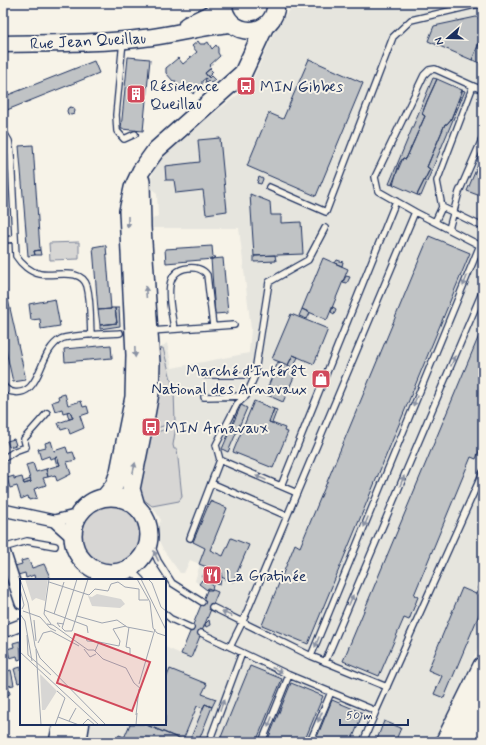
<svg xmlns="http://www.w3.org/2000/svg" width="486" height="745" font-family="Mynerve,sans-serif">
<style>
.built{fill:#e6e5de}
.green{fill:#d7d6d4;stroke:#798299}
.building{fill:#c0c3c5;stroke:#1b2f5e}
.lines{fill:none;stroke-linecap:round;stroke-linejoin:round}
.service-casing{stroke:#1b2f5e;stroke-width:8}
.minor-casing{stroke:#1b2f5e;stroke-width:14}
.secondary-casing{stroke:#1b2f5e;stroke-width:19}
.primary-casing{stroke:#1b2f5e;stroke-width:20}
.motorway-casing{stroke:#1b2f5e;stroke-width:23}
.service{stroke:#f7f3e8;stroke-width:5.5}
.minor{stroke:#f7f3e8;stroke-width:11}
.secondary{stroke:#f7f3e8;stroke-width:16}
.primary{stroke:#f7f3e8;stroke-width:17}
.motorway{stroke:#f7f3e8;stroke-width:20}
.oneway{fill:#8991a3}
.labels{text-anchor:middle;stroke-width:4;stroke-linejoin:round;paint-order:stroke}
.street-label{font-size:16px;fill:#1b2f5e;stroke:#f7f3e8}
.poi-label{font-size:16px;fill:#1b2f5e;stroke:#f7f3e8;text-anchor:start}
.inset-road{fill:none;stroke:#9fa5b1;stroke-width:1}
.view{fill:#d1495b;fill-opacity:0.15;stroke:#d1495b;stroke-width:2}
.inset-edge{fill:none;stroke:#1b2f5e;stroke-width:2}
</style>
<rect width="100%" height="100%" fill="#f7f3e8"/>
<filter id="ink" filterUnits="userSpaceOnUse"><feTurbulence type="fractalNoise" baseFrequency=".025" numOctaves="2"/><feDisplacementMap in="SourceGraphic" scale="8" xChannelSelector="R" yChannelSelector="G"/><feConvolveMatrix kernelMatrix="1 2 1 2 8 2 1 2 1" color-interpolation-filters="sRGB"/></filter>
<g filter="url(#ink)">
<path class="built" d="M304,3H483V638L434,742H83L86,724H165V647L181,654L207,590L195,581L200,564L190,560L184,573H180L164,551L158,539V527L161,520L152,506L143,499L154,434L157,432V428L153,427L158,390L159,349L167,343L172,368L249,353L251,329L239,228H150L149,221L158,216L157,193L149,187L151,178L155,168L165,151L248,87L252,81L279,22L291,9Z"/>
<path class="green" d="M79,242V259L50,260L49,243Z
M163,348L174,391L175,422L157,428L153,427L158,390L159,349Z
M176,426L173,445L174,449H177L182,497L179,501L152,506L143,499L139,490L150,437L157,432Z
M80 534a31 31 0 1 1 62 0a31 31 0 1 1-62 0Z"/>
<path class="building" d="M476,17L483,20V34L472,60L428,41L434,26Z
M483,34V64L472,60Z
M198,41L200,44H205L208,42L212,49L216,45L218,48V53L220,56L209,66L211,68L205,73L209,78L211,76L215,80L211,83L208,80L205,83L206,78L202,81V86L193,94L191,91L175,89L176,81H173L166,73V68L178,58L183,64L197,52L192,46Z
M128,57L150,59L143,131L121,129Z
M309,59L363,83L316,196L247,166L269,113L283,119Z
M94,61L99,73L7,110L3,97Z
M210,69L213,72L208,77L205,73Z
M433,78L437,79L427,101L422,114L425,116L406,159L403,158L399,164L393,185L389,184Z
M437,79L462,90V92L451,119L447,124H445L427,167L430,169L417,195L392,184L403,158L406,159L425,116L422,114L427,101Z
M462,90L465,91L421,196L417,195L430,169L427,167L445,124H447L451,119Z
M67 111a4 4 0 1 1 8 0a4 4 0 1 1-8 0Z
M220,138L227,211L206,214L203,190L176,193L174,180H166L165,166L200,162L198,140Z
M33,145L40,250L34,251L35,255L28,256L19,146Z
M483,153V197L467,191Z
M259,177L263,179L261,184L257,183Z
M250,194L270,202L271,215H281V223L301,222L303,254L254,256Z
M429,236L470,253L308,644L262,625L295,544L300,547Z
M104,245L106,246L111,309L98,310L93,247Z
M212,246L213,257H215L213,259L166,263L165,249Z
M40,250L41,255H35L34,251Z
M275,255L276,261L254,262V256Z
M223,258L228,313L215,314L211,259Z
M323,258L348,269L327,320L302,309Z
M337,260L343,262L342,266L335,263Z
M346,276L350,277L347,283L343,282Z
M3,277L26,380L13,382L3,337Z
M55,299L60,326L41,329L40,319L31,320L29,304Z
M333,307L336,309L334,314L331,312Z
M111,308H115L117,323L100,325L98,310L111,309Z
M115,308H119L120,326L100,329V325L117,323Z
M302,309L310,313L307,319L299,316Z
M291,314L328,329L314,364L293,355L288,365L272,359Z
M483,326V441L476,459L471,457L414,595L418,597L409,620L404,618L379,676L343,661Z
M111,345L112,358L65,362L64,349Z
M293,355L298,357L293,368L288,365Z
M278,362L297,370L283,402L265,394Z
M65,394L68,405L81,401L83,407L87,406L89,413L80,416L84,428L70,434L68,428L61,430L58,423L73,418L70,411L63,413L62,409L55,411L52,402L59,400L58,396Z
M254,401L274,409L269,422L285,428L284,431L288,432L273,468L233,452Z
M241,405L247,408L228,452L222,449Z
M274,409L277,410L272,423L269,422Z
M70,411L73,418L69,419L67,412Z
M14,439L16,445L9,447L7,441Z
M51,441L54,451L66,447L68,453L73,452L76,460L67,462L71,474L57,481L55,475L48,477L46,469L60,465L57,457L50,459L49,456L41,459L38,449L46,447L45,443Z
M57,457L60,465L57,466L55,458Z
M33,463L36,472L46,469L48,477L43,478L46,485L34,489L37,498L29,500L28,496L21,499L17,486L10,488L7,478L14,476V479L22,477L24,484L31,482L26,465Z
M30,479L31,482L24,484L23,482Z
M210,501L227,508L210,550L223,556L231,538L249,545L233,582L221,577L222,573L199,564L205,548L193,542Z
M28,559L32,568L44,564L50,577L43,580H35L34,575L26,578L25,573L18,575L15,566L22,564L21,561Z
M207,567L222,573L220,585L202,578Z
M202,580L213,585L212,590H207L199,584Z
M482,580L483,605L444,698L434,694L442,676L428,670L462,588L476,594Z
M208,588L218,592L191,658L181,654Z
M209,620L210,625L206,627L205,624Z
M20,641L21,659L18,660L17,656L10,658L7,649L14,647L13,643Z
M250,666L282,679L256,742H219Z
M3,667L4,672L11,670L14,685L8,686L10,694L4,696L5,698L3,699Z
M21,667V682L18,683L14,669Z
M170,669L207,684L202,694L216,699L212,707L205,704L203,708L197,706L183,740L147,725L165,724V681Z
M291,683L323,696L304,742H267Z
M332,700L363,713L351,742H315Z
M205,704L212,707L199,740L198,742H189Z
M384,721L401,728L395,742H376Z
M130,724H144L187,742H132L124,738Z
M119,735L124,737L122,742H116Z
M124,738L132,742H122Z"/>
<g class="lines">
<defs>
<path id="service" d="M123,41L116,115L117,131L124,139L135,134
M3,131L9,141L11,155L16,256C21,264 30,272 40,274C54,277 81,267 87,286C91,301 90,320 91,335
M269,187L326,212L393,37L411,20L483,3
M442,207L483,227
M415,212L378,191L375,177L424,75L429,70L435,69L473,86
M435,222L442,207L437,181L473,86L483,90
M449,229L459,192L483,137
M3,240L14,239
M174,329C172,310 159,271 188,268C195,267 203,269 207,275L213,326
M151,331L234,325
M205,375H255
M3,385C8,394 22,395 30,387C42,375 43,349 61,339C68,335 110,334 120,333
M204,397L246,396
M3,459L15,451L26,447L24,439L47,413
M220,460L297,493
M211,483L287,516
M281,486L396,201
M190,538L220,460L216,445L237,404L246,396L254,378L269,282L308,260L325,228
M149,541L158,561L172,583L202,602
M3,548L27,541L55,546
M126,570L136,575L141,580
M212,607L311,656L480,245
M165,614L171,619L191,628
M201,633L289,675L376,711L363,742
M230,647L243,621L415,212L483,247
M311,656L387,687
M325,662L483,290
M376,711L483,472
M209,742L242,653
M262,742L289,675
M310,742L331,692"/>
<path id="minor" d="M3,510L54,521L79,515
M54,521L73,538
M3,548L21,603
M3,632L21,625"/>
<path id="secondary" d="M187,25L216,11L223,3
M3,44C50,43 98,44 144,38C174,35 202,26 232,24"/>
<path id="primary" d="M223,3C225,40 276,39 276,3
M105,497L114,486L119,472L134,397L135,355L128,211L133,188L141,171L156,150L243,73L265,26
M73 535a38 38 0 1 1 76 0a38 38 0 1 1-76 0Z
M136,506L131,489L146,415L150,393L151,363L142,227L141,181
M58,742L62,724"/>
<path id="motorway" d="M76,742L79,724
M446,742L483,667
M465,742L483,704"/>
</defs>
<use href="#service" class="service-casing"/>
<use href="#minor" class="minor-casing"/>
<use href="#secondary" class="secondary-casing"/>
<use href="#primary" class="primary-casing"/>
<use href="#motorway" class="motorway-casing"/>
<use href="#service" class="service"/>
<use href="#minor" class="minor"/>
<use href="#secondary" class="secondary"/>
<use href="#primary" class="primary"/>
<use href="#motorway" class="motorway"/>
</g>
<defs><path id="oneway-solid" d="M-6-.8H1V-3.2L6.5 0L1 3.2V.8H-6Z"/></defs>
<g class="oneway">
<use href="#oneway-solid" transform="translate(128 222) rotate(90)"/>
<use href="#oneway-solid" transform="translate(465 281) rotate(112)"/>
<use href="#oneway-solid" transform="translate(146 292) rotate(-94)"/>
<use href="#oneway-solid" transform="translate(135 352) rotate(88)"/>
<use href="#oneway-solid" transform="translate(453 361) rotate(-67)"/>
<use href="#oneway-solid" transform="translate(415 401) rotate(112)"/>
<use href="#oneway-solid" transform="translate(134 468) rotate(-77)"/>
<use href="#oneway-solid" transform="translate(261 478) rotate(-157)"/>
<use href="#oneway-solid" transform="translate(402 481) rotate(-67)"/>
<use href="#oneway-solid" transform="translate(366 522) rotate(112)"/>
<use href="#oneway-solid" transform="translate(156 556) rotate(-115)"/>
<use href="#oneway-solid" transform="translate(351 600) rotate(-67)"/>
<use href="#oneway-solid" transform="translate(227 614) rotate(-154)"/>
<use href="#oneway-solid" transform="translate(317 642) rotate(112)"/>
<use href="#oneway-solid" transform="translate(277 670) rotate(25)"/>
<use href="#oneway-solid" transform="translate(222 705) rotate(-70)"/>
<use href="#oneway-solid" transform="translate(320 717) rotate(113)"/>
<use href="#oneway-solid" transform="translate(270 722) rotate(112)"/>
</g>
</g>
<defs>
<symbol id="bus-square" viewBox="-11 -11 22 22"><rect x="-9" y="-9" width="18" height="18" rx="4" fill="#d1495b" stroke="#f7f3e8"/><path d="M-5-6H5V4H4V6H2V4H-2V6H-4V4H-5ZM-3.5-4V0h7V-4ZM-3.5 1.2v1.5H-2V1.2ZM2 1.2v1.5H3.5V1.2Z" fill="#fff"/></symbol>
<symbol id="building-square" viewBox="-11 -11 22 22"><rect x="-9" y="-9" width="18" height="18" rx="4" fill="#d1495b" stroke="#f7f3e8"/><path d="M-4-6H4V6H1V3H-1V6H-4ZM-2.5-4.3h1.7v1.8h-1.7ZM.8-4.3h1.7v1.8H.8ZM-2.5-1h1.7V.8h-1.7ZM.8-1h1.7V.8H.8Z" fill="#fff"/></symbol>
<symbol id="shop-square" viewBox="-11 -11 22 22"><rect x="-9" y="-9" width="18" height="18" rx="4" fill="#d1495b" stroke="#f7f3e8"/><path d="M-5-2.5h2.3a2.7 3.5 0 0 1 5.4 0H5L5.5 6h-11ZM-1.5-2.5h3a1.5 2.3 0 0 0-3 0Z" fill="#fff"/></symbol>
<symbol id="restaurant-square" viewBox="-11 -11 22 22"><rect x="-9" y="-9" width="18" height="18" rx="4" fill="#d1495b" stroke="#f7f3e8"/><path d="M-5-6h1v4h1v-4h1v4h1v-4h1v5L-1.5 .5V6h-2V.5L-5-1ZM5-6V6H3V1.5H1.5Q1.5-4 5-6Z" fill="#fff"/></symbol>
</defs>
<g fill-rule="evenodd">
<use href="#bus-square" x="235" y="75" width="22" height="22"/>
<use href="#building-square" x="125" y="83" width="22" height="22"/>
<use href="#shop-square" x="310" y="368" width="22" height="22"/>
<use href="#bus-square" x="140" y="416" width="22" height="22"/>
<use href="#restaurant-square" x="201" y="564" width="22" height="22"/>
</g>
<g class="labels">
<g class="street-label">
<text transform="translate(88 40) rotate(-3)" y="6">Rue Jean Queillau</text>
</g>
<g class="poi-label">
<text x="150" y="91">Résidence<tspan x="150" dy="18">Queillau</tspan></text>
<text x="260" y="92">MIN Gibbes</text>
<text x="307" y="376" text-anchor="end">Marché d'Intérêt<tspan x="307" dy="18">National des Arnavaux</tspan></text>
<text x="165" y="433">MIN Arnavaux</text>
<text x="226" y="581">La Gratinée</text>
</g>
</g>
<g transform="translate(20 579)">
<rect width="146" height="146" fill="#f7f3e8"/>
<path d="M5,0H28L25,22L16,19L12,22ZM77,15L101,20L105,25L100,29L72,27L68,17L72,18ZM20,95L37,112L25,131H22Z" fill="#d7d6d4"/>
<path class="inset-road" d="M0,0L8,24L15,67L20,79L86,146M29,0L24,35L31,45M57,0L42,49L45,52H52L68,0M117,0L130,23L133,49L137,54L146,57M121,0L146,51M128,0L132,4L141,28L146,32M29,3L69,16L75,10L88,12L91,5L98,3L105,8L119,10V21H128M0,10L4,26L2,30M24,31L67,47L68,54M3,32L20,38L30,49L36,52M0,35L5,42L12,82M34,35L44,3M57,37L82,44L97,41L107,48L133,53M14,41L16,62M27,45L33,46L68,71H74L83,80L106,89L114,104L121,110M40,48L37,44L44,45M109,48L106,68L110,69V75M7,56L8,76L31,96M66,59L67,62L79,63M18,64L23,54L31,52L59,67M16,70L21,146M64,70L70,78L76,75M75,72L79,63L99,67L100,62L93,50L106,47M0,73L79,146M119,105L135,50M116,136L119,110M38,138L59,146M49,142L56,129M35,146L45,119L37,112M62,146L68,140L75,146M116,146L117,134"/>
<path class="view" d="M55,55L130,83L112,132L37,104Z"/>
<rect width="146" height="146" class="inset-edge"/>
</g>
<rect width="486" height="745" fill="none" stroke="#f7f3e8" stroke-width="16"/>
<rect x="8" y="8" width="470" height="729" fill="none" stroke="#1b2f5e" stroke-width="1.5" filter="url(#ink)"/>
<g transform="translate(448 38) rotate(250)" stroke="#f7f3e8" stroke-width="3" paint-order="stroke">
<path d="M0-3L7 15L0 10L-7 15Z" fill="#1b2f5e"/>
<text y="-6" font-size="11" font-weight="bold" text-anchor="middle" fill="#1b2f5e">N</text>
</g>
<path d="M340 719v6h68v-6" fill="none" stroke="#1b2f5e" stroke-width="2"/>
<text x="346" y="719" font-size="12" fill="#1b2f5e" stroke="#f7f3e8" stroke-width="3" paint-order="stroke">50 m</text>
</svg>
